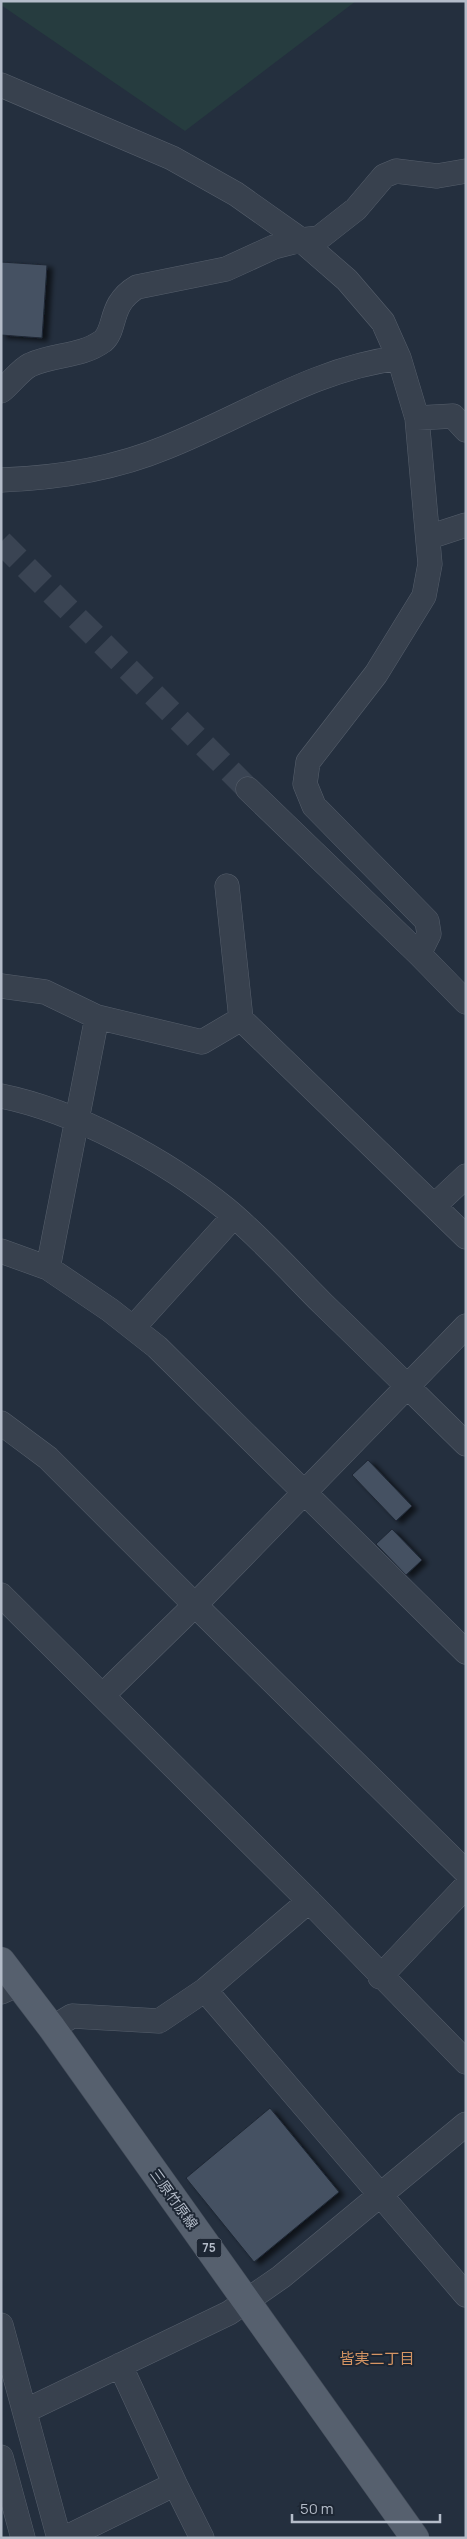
<svg xmlns="http://www.w3.org/2000/svg" width="467" height="2539" font-family="Manrope,'Noto Sans JP',sans-serif">
<style>
.green{fill:#263c3f}
.building{fill:#455162;stroke:#1f2835;filter:url(#shadow)}
.lines{fill:none;stroke-linecap:round;stroke-linejoin:round}
.minor-tunnel{stroke:#3a4453;stroke-width:24;stroke-dasharray:24 12;stroke-linecap:butt}
.minor-casing{stroke:#565f6c;stroke-width:25}
.major-casing{stroke:#414a57;stroke-width:29}
.minor{stroke:#38414e;stroke-width:24}
.major{stroke:#56606e;stroke-width:28}
.labels{text-anchor:middle;stroke-width:4;stroke-linejoin:round;paint-order:stroke}
.shield{fill:#1d2633;stroke:#878f9c;stroke-width:1}
.shield-label{font-size:12px;font-weight:bold;fill:#b4bcc9}
.street-label{font-size:14px;fill:#b4bcc9;stroke:#1d2633}
.neighbourhood-label{font-size:15px;fill:#d59563;stroke:#1d2633}
</style>
<defs>
<filter id="shadow"><feDropShadow dx="5.5" dy="3" stdDeviation="2.5" flood-color="#0009"/></filter>
</defs>
<rect width="100%" height="100%" fill="#242f3e"/>
<path class="green" d="M1,1H356L185,131L1,5Z"/>
<path class="building" d="M1,262L47,265L42,338L1,335Z
M368,1460L412,1506L396,1521L352,1475Z
M392,1529L422,1560L406,1575L376,1544Z
M270,2108L339,2192L254,2262L186,2178Z"/>
<g class="lines">
<path class="minor-tunnel" d="M1,542L248,789"/>
<defs>
<path id="minor" d="M1,85L172,158L236,194L301,240L347,280L383,322L399,358L417,418L430,564L424,596L376,674L308,762L305,784L314,806L427,921L429,934L419,954
M1,391C10,384 20,370 30,365C54,354 81,357 103,341C117,329 108,304 137,287L226,269L274,247L301,240L319,238L356,209L384,176L396,171L437,176L466,171
M417,418L453,416L466,430
M1,480C58,478 114,469 167,447C245,416 315,368 399,358
M429,537L466,525
M248,789L419,954L466,1002
M227,886L241,1019L466,1237
M1,986L45,992L97,1017L202,1042L241,1019
M1,1096C76,1111 167,1161 226,1209C259,1236 292,1273 323,1304C371,1350 418,1397 466,1444
M434,1206L466,1176
M1,1251L48,1268L110,1310L157,1347L466,1652
M48,1268L97,1017
M466,1326L195,1605L466,1872
M133,1328L234,1216
M1,1423L48,1458L195,1605L103,1695
M1,1595L309,1901L466,2062
M380,1977L466,1886
M205,1990L466,2295
M1,1992L19,1984
M52,2028L72,2016L159,2021L205,1990L309,1901
M1,2325L59,2538
M120,2365L175,2484L202,2538
M25,2411L229,2313L281,2277L466,2124
M1,2457L23,2538
M65,2538L175,2484"/>
<path id="major" d="M1,1961L52,2028L415,2538"/>
</defs>
<use href="#minor" class="minor-casing"/>
<use href="#major" class="major-casing"/>
<use href="#minor" class="minor"/>
<use href="#major" class="major"/>
</g>
<g class="labels">
<rect class="shield" x="196.5" y="2238.5" width="25" height="19" rx="4"/>
<g class="shield-label">
<text x="209" y="2252">75</text>
</g>
<g class="street-label">
<text transform="translate(174 2199) rotate(54)" y="5">三原竹原線</text>
</g>
<g class="neighbourhood-label">
<text x="377" y="2364">皆実二丁目</text>
</g>
</g>
<rect width="467" height="2539" fill="none" stroke="#b4bcc9" stroke-width="5"/>
<path d="M292 2514v8h148v-8" fill="none" stroke="#b4bcc9" stroke-width="2.5"/>
<text x="300" y="2514" font-size="15" fill="#b4bcc9" stroke="#1d2633" stroke-width="4" paint-order="stroke">50 m</text>
</svg>
